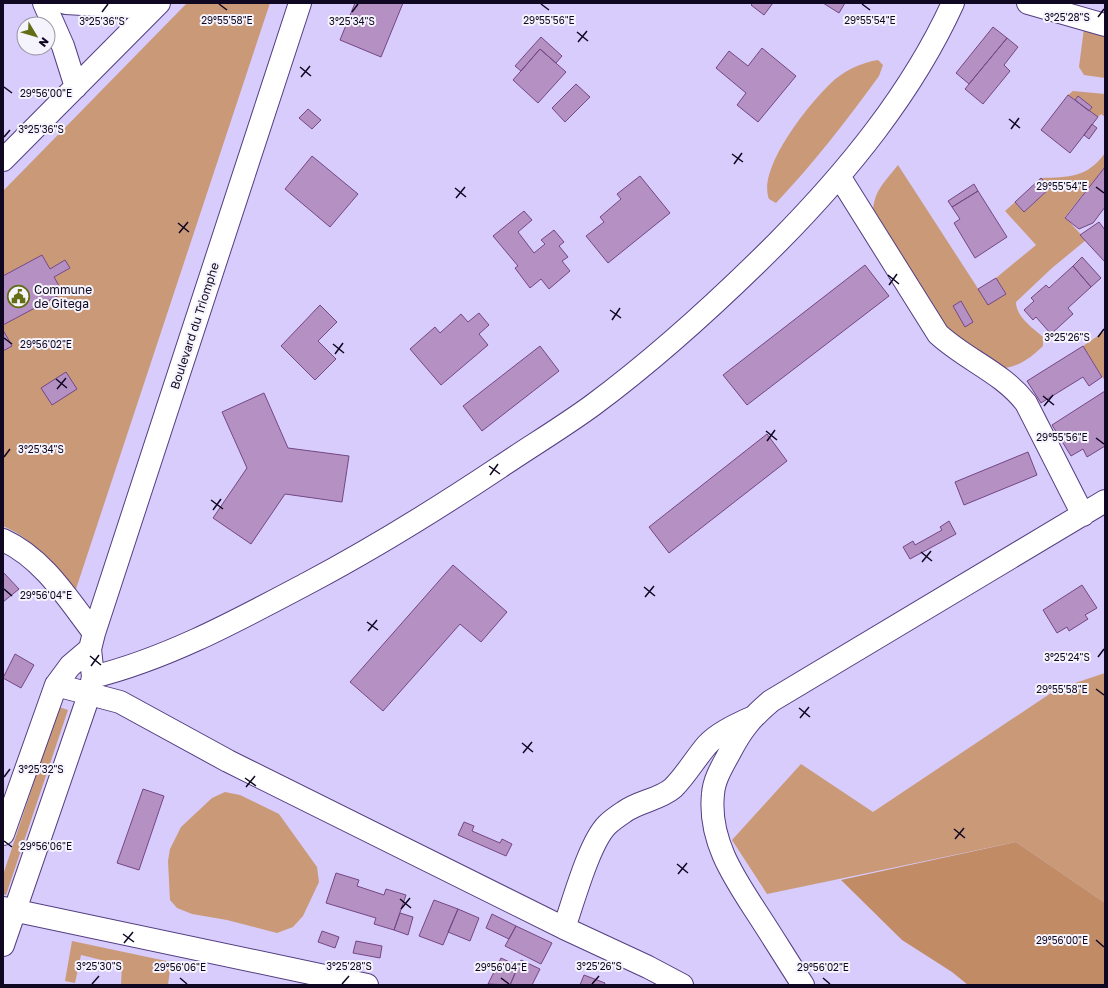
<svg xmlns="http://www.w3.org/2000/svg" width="1108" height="988" font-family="'Golos Text',sans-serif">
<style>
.green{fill:#ca9978}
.forest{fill:#c18b65}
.building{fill:#b590c3;stroke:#744785}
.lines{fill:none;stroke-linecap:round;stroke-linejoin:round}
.minor-casing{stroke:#543e81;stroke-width:24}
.minor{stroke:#fff;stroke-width:22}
.ticks{fill:none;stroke:#100722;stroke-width:1.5}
.labels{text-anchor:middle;stroke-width:4;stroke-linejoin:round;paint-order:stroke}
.poi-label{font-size:12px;fill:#100722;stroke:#f5f3fb;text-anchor:start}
.street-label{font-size:12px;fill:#100722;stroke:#f5f3fb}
.ticks-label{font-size:10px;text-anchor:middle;fill:#100722;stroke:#f5f3fb;stroke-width:4;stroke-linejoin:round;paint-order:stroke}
</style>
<rect width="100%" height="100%" fill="#d7ccfb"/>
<path class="green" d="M187,3H270L73,598C55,569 36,539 3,526V351L12,346L3,330V325L62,293L54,277L70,268L65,260L50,269L42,255L3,276V191Z
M1084,28L1105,34V78L1084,75L1079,67Z
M878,60L883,65L879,76C847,120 814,163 776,203L769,199C757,169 808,105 830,84C843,71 860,63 878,60Z
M1073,91L1105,94V117L1101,114L1098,117L1089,111L1092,107L1078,96L1075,100L1068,95Z
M1105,153V167L1065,217L1086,240L1052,268L1016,302C1016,317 1033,328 1043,337V346C1032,357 1017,368 1002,368L950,333L873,214C873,191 885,182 898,165L988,304L1006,294L996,278L1036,245L1005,211L1015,202L1024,212L1050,188L1041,178C1069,177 1087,178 1105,153Z
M1105,331V381L1083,346Z
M1105,673V903L1016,842L767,894L732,840L801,764L873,812L1057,689Z
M59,707L68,710L6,895L3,894V875Z
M225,792L240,795L279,814L317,867L319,882L303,916L293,927L277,933L227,920L192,914L177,908L170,900L168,861L170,849L181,827L212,798Z
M72,941L171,962L168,985H121L122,965L81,955L75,983L65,981Z"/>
<path class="forest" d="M1016,842L1105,903V985H968L952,972L902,940L841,880Z"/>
<path class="building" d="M355,3H403L381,57L340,40Z
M753,3H773L764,15L751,5Z
M823,3H845L839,13Z
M993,27L1007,38L969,84L956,73Z
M541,37L562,56L556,63L540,49L521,71L515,66Z
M1007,38L1018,47L1004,65L1010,71L983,104L965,89Z
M762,48L796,76L758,122L737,105L746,93L716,68L729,51L748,66Z
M540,49L566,72L538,103L513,80Z
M576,84L590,97L565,122L552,108Z
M1068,95L1098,117L1070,153L1041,130Z
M1078,96L1092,107L1089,111L1075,100Z
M308,109L321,120L312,129L299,118Z
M1092,124L1097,128L1089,139L1084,135Z
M312,156L358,194L330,227L285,189Z
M1105,167V207L1093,223L1079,229L1065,218Z
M640,176L670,213L608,263L586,236L604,222L600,217L621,199L617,194Z
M1041,178L1050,188L1024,212L1015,202Z
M974,184L978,191L952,207L948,201Z
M978,191L1007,237L975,258L954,223L960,219L952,207Z
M524,211L532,220L518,232L534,253L545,244L541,240L554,230L564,242L559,246L568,257L562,261L570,271L549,289L541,279L530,288L515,268L518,266L493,236Z
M1099,222L1105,230V262L1080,235Z
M42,255L50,269L65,260L70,268L54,277L63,293L3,325V276Z
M1082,257L1101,278L1091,287L1073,266Z
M865,265L889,296L747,405L723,375Z
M1073,266L1091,287L1068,308L1073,314L1051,334L1036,317L1033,320L1024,310L1034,301L1031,298L1046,285L1049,288Z
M996,278L1006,294L988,305L978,289Z
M961,301L973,322L965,327L953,306Z
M320,305L337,322L318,341L336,359L315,380L281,346Z
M479,313L489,325L479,334L488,345L441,385L410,349L435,327L440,333L461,314L468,322Z
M3,330L12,346L3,351Z
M540,346L559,371L482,431L463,406Z
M1083,346L1102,377L1089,386L1083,377L1041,403L1027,381Z
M66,372L77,389L52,405L41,388Z
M1105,391V446L1087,457L1083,449L1071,456L1052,425Z
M264,393L288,448L349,456L342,502L285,494L251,544L213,518L247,468L222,412Z
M767,434L787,461L669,553L649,527Z
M1028,452L1037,475L964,505L955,482Z
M949,521L956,534L910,559L903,547L913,541L915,545L942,530L940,527Z
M453,565L507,612L481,642L460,624L383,711L350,682Z
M3,572L19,589L3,602Z
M1082,585L1097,608L1085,615L1088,619L1069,631L1067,627L1057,633L1043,610Z
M15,654L34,665L21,688L3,678Z
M143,789L164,796L139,870L117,863Z
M464,822L474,826L472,831L500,843L502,839L512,844L506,856L458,835Z
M336,873L359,880L357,886L384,895L386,889L406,895L394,930L374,924L376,918L326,903Z
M434,900L458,909L443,945L419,936Z
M458,909L479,918L470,941L448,932Z
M400,913L413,917L408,935L394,930Z
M492,914L516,926L509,939L486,928Z
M516,926L552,943L541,964L505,946Z
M322,931L339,937L335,948L318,942Z
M356,941L382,946L380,958L353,953Z
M501,958L518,966L510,985L488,984Z
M521,960L540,969L532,985H510Z
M584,975L605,983L604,985H580Z"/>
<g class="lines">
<defs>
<path id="minor" d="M44,3L63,46L76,87
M66,3L132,7L146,3
M1028,3L1105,25
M3,160L159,3
M839,176L938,334C966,360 1002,372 1026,403L1083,515
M3,540C43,558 68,599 94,633
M93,677C169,658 238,620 308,583C374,548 437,509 500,467C531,446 563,427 593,405C659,356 720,300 778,242C847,172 912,93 953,3
M56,685L120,702L228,761L564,928L648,967L682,985
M3,834L56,685L70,666L90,649
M3,908L367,985
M564,928C573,903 589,843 607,825C612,820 618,816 624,812C639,801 659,800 673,788C686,775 695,759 707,745C718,733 736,725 751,718
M3,945L89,695L93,677L90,649L94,633L300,3
M803,985C788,962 774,939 759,916C735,879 708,841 713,794C714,779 723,765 730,752C742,729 751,718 771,701L1105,501"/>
</defs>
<use href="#minor" class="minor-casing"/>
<use href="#minor" class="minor"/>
</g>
<path class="ticks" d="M219,4L227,10M541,4L549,10M862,4L870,10M102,12L108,4M352,12L358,4M1098,17L1104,9M577,32L588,41M578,42L587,31M300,67L311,76M301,77L310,66M4,87L12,93M1009,119L1020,128M1011,129L1019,118M4,137L10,130M732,154L743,162M734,164L742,153M1096,187L1104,193M455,188L466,197M456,198L465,187M178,223L189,232M179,233L188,222M888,275L899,284M889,285L897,274M610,310L621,318M612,320L620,308M1098,337L1104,329M4,338L12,344M333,344L344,353M335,354L343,343M56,379L67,388M57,389L66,378M1043,396L1054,405M1044,406L1053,395M766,431L777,440M1096,438L1104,444M767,441L775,430M4,457L10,449M489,466L500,474M490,475L498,464M211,500L223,509M213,510L221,499M921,552L932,561M922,562L931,551M644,587L655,596M4,589L12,596M645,597L654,586M367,622L378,630M368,631L377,620M90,656L101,665M1098,657L1104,649M91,666L99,655M1096,689L1104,695M799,708L810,717M800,718L809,707M522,743L533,752M523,753L532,742M4,777L10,769M245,778L256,786M246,787L255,776M954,829L965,838M955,839L964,828M4,841L12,847M677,864L688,873M678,874L687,863M400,899L411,908M401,909L410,898M123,934L134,942M1096,940L1104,947M124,943L133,932M180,978L187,984M501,978L509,984M823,978L830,984M92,984L99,976M342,984L349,976M592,984L599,976"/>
<defs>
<symbol id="civic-ring" viewBox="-11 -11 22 22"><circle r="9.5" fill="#f5f3fb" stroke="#636d14" stroke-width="1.5"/><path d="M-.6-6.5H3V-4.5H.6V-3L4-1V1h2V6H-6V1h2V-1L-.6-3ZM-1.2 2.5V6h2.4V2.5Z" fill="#636d14"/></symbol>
</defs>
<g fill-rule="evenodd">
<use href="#civic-ring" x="6" y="284" width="25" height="25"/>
</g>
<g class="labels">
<g class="poi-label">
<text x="34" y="294">Commune<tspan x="34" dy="14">de Gitega</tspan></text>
</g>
<g class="street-label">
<text transform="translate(195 326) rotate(-72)" y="4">Boulevard du Triomphe</text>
</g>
</g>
<g class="ticks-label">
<text x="1067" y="21">3°25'28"S</text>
<text x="227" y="24">29°55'58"E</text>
<text x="549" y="24">29°55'56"E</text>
<text x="870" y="24">29°55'54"E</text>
<text x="102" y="25">3°25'36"S</text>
<text x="352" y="25">3°25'34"S</text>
<text x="46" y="97">29°56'00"E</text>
<text x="41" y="133">3°25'36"S</text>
<text x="1062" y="190">29°55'54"E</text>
<text x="1067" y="341">3°25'26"S</text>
<text x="46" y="348">29°56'02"E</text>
<text x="1062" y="441">29°55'56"E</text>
<text x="41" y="453">3°25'34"S</text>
<text x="46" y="599">29°56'04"E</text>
<text x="1067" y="661">3°25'24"S</text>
<text x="1062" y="693">29°55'58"E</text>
<text x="41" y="773">3°25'32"S</text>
<text x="46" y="850">29°56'06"E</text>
<text x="1062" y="944">29°56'00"E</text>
<text x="99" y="970">3°25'30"S</text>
<text x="349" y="970">3°25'28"S</text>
<text x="599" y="970">3°25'26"S</text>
<text x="180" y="971">29°56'06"E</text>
<text x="501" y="971">29°56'04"E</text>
<text x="823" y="971">29°56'02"E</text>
</g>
<rect width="1108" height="988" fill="none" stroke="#100722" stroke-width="8"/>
<g transform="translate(36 36) rotate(128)"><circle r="19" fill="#f5f3fb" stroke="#9995a4"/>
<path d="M0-3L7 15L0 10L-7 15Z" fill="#636d14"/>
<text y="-6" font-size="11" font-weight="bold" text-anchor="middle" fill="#100722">N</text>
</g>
</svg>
